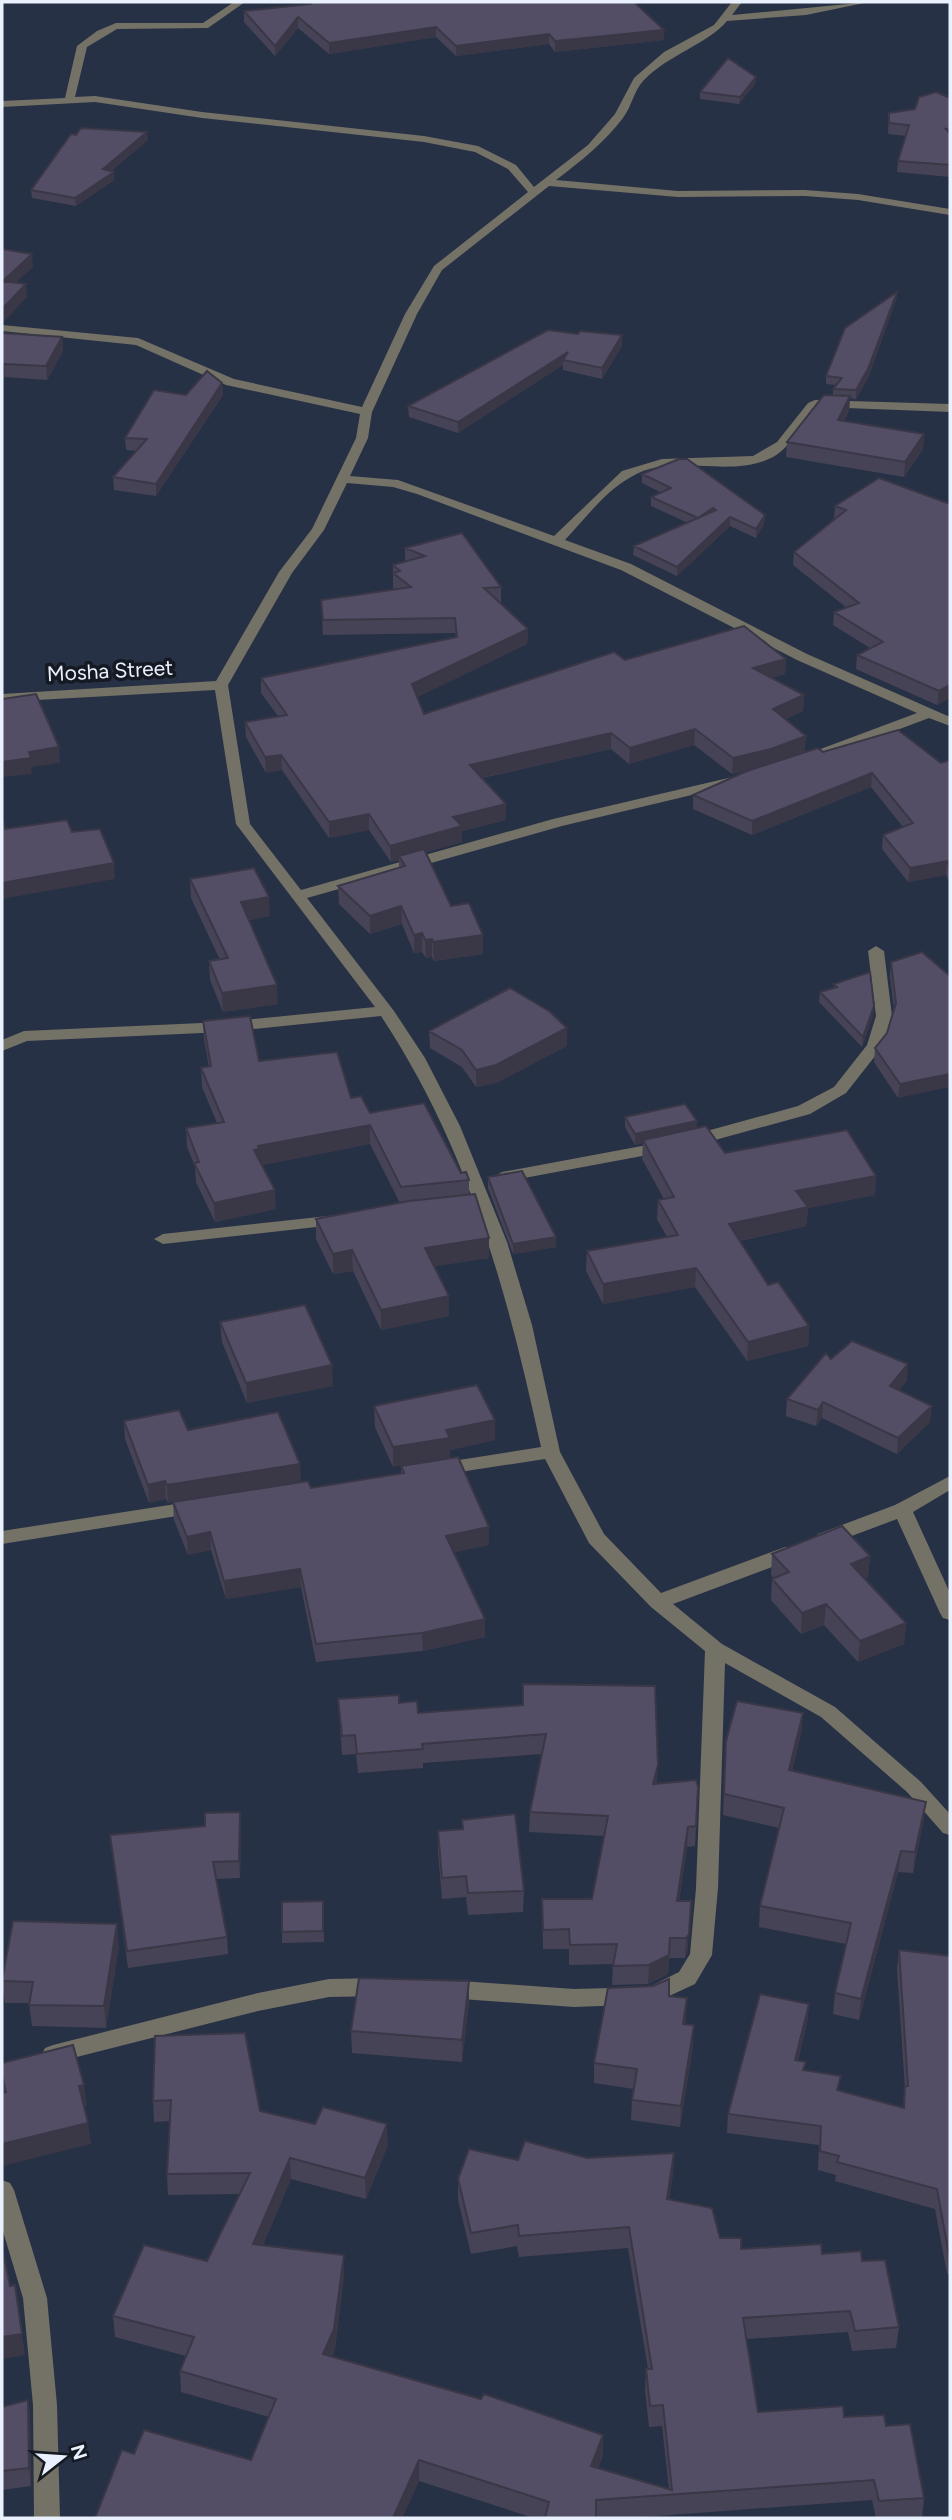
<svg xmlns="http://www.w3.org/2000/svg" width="952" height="2520" font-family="Figtree,sans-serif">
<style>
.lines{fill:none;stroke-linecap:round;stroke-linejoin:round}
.minor{fill:#747166;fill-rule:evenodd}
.wall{fill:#474357}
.shaded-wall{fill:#3a3747}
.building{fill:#534e65;stroke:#3a3747;stroke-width:2}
.labels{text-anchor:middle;stroke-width:7;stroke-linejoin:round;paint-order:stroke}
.far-street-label{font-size:21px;fill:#eaf1fe;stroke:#141922}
</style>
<rect width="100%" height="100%" fill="#273145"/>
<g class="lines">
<path class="minor" d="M234,2H245L208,28L117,29L87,47L75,97L95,96L202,112L424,136L478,146L516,165L534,187L588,145L615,114L634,78L664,52L714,25L732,2H742L732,15L869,2L806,15L727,21C709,43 668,55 644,80C634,90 632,106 623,118C604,143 581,161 556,180L678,191L805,190L858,194L950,209V215L858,200L805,196L678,197L549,186L442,270L417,314L372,412L368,438L350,476L398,480L554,536L622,471L662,459L753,456L777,442L808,403L815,400L950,404V412L821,407C801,417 794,446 773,457C729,480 674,451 631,477C605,491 585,519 565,540L631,564L807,654L950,717V726L929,718L820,759H810V753L917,713L797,660L621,570L417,494L393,487L347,483L324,530L292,573L228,685L250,824L301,890L553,819L741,775L748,779L746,782L562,826L307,898L394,1011L425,1058L460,1126L507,1242L532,1325L560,1452L604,1534L661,1593L785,1547H799L802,1552L799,1557L673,1604L722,1644L835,1707L921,1782L950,1814V1835L943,1833L907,1792L821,1717L725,1663L718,1888L712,1955L695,1984L652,2004L574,2007L447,1998L439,1995L436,1989L439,1983L447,1980L574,1989L649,1987L679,1972L690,1954L696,1888L705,1651L651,1607L589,1543L545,1459L440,1475L431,1469L440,1463L541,1447C507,1292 470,1151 381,1016L224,1032L27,1041L2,1051V1040L24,1031L224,1022L375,1007L236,824L215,690L2,702V694L216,681L279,572L312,529L356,438L360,414L226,385L136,345L2,331V325L138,338L234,379L362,407L405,314L434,266L528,192L508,169L475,152L424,142L202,118L95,102L2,107V101L65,98L77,46L97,31L116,23H203Z
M876,946L884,951L892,1016L883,1046L846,1093L810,1114L697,1145H685L683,1141L685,1137L798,1106L834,1087L867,1045L876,1016L868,951Z
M663,1142L671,1147L669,1151L502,1182L494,1177L502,1172Z
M337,1215L346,1220L343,1224L163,1244L154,1239L163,1234Z
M950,1476V1490L913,1512L950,1593V1620L943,1618L940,1613L897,1519L825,1546L818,1544L815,1539L818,1534L895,1505Z
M195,1501L202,1502L205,1507L202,1512L2,1544V1531Z
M381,1978L389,1981L392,1987L389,1993L381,1996L329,1997L258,2011L53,2063L45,2060L42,2054L45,2048L53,2045L258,1993L329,1979Z
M2,2180L10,2183L14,2190L47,2298L57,2405L60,2518H34L33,2405L23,2298L2,2228Z"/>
</g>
<path class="wall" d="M308,2H634L664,40L555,52L549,44L456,56L436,37L329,54L298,28L275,56L244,22V11L309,4Z
M756,77L755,84L739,104L700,99V92Z
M950,98V177L897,172L898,161L906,136L888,134L889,113L915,109Z
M148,140L111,171L114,172V180L76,206L32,198L31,190Z
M897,292L896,300L868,378L856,399L850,398L849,411L844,421L924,434L923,449L904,477L786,457L787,442L833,395V389L836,385L826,384V376Z
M2,333L62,337L63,351L47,380L5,377L2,383Z
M578,334L622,335V346L602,379L563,370V365L458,433L409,417L408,406Z
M222,383L223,395L156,496L114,490L113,477L137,451L126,450L125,438L186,395Z
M642,474L765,515L764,524L756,538L730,526L677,576L633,555L634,546L688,523L651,506V497L662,493L642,483Z
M950,504V698L937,705L856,669L857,655L870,648L833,625L834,612L847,608L793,565L794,552L834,519L835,506Z
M405,548L501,587V602H499L528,629L527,644L417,697L424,714L625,660L786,659L785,674L771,678L804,695L803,711L785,719L805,752L786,759L823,752L941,763L950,760V884L946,875L908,882L882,849L883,835L903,827L871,787L752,835L693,809V795L760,767L732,774L694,745L629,764L611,749L482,778L506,820L462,831V842L426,852L451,906L483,935V954L434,961L432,957L426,958L422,952L414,953L402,924L370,934L339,904L338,886L399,868V860L391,862L369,830L329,838L282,770L266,773L246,737L245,722L278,716L261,693V678L456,637L455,633L323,635L321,600L395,589L393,588V565L405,562Z
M190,879L270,916L249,920L278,1004L223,1012L210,980L209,961L220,960L191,898Z
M891,962L950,976L898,1098L874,1062L875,1048L887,1033L894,1010L890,976Z
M834,984L874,1006L873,1016L862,1047L819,1002L820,992L834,988Z
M203,1021L259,1061L351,1098L370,1113L469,1180V1194L489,1258L434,1266L449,1316L381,1330L353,1271L333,1274L316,1239V1219L400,1203L370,1144L262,1165L276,1209L215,1222L196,1182L195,1166L187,1147L186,1128L217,1123L202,1087L201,1068L209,1067L204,1039Z
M429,1031L567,1046L496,1083L476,1087L462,1067L430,1048Z
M625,1117L697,1121L696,1128L725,1153L876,1176L875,1195L808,1208L806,1226L740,1241L768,1285L809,1326L808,1346L747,1361L695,1287L603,1304L586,1271L587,1251L667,1237L657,1219L658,1200L664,1199L642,1159L643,1143L635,1145L625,1127Z
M488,1177L556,1247L513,1254L488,1188Z
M220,1322L333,1386L247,1403L222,1342Z
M831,1359L907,1380L899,1390L930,1422L897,1454L822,1418L816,1426L786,1416L787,1399Z
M374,1406L495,1420V1440L450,1450L393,1467L375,1427Z
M179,1410L168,1503L166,1499L149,1503L125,1439L124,1421Z
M401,1466L489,1527V1545L454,1552L485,1619V1637L423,1651L316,1662L301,1587L226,1599L211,1550L188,1555L174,1520L173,1502L311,1488L401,1474Z
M772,1554L870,1556L868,1577L865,1579L906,1623L904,1644L858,1662L824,1625L801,1634L771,1600L772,1579L774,1578L771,1575Z
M338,1699L399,1703L418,1713L523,1705L657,1784L698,1787L695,1846L687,1847L679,1901L690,1920L687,1953L685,1958H669L668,1974L648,1984L612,1985L613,1964L569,1965V1949H543L542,1899H592L604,1836L529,1832L530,1812L542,1754L423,1763V1768L358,1773L356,1754L342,1755Z
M803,1713L801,1734L792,1771L926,1802L923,1823L913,1873L898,1872L859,2020L833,2014L835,1993L846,1944L759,1927L760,1906L779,1828L723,1815L726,1741Z
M240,1812L241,1829L240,1878L216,1879L227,1937L228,1954L128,1968L110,1835L205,1826Z
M462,1820L524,1891L523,1912L468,1915L466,1897L442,1899L438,1852V1831L462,1829Z
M323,1901L324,1942L282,1943V1932Z
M119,1945L106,2028L32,2026L29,2003H5L2,1981Z
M899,1950L950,1956V2274H947L935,2209L835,2181L836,2175L818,2170L819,2145L727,2133L728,2114L809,2004L807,2023L798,2060L805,2070L839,2090L903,2108L905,2089L897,1969Z
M469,1981V2002L462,2062L352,2053L351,2031Z
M669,1996L687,1998L685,2024L693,2046L680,2127L631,2120L632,2100L634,2089L594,2083V2063Z
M155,2036L260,2111L388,2145L366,2199L291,2179L263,2245L344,2276L335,2349L332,2357L603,2456L598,2468L669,2489L662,2426L649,2427L645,2390L646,2369H648L628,2248L519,2257L517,2246L471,2254L458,2200V2179L518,2160L587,2158L674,2153L673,2173L669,2199L720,2238L741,2249L822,2254L862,2261L899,2327L896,2348L852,2351L848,2332L747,2339L758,2412L844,2417L886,2426L924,2498L922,2518H876L872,2500L630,2518H534L419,2481L402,2518H95L134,2454L251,2460L269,2417L181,2392L180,2371L186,2356L115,2337L113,2316L207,2261L240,2194L168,2195L167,2174L170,2121L154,2122L153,2101Z
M2,2063L87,2106L84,2107L91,2144L3,2093L2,2087Z
M28,2400L30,2418L31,2486L2,2490V2407Z"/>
<path class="shaded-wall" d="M298,17V28L275,56V46Z
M436,27V37L329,54V43Z
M664,30V40L555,52V41Z
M549,34V44L456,56V46Z
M756,77L755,84L739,104L740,97Z
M147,132L148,140L103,177V169Z
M114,172V180L76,206L75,198Z
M32,254L33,267L4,294L3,281Z
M26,284L27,297L2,324V309Z
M897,292L896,300L868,378L856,399V390Z
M622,335V346L602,379V368Z
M62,337L63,351L47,380L46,366Z
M568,352L563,360V365L458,433V422Z
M4,364L5,377L2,383V367Z
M222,383L223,395L156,496V484Z
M850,396L849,411L837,435L838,420Z
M924,434L923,449L904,477L905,462Z
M765,515L764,524L756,538V529Z
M730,517V526L677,576V567Z
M528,629L527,644L412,700V684Z
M786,659L785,674L753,683V668Z
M950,685V698L937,705L939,691Z
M804,695L803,711L773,724V709Z
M695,729L694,745L629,764L630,748Z
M611,733V749L470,780V765Z
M806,736L805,752L770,764L732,774L733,758Z
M59,747L60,763L31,767L32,774L2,777V762L29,752Z
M281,755L282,770L266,773L265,757Z
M872,773L871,787L752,835V821Z
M506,804V820L462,831V842L401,859L399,856V860L391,862L390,846L453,817Z
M369,814V830L329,838V822Z
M947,861L946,875L908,882L910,868Z
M114,863L115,879L2,899V883Z
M269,897L270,916L242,921L241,902Z
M401,906L402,924L370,934V916Z
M422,933V952L414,953V935Z
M483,935V954L434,961L433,942Z
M432,939V957L426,958L425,940Z
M277,985L278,1004L223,1012L222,993Z
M874,1006L873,1016L862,1047L863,1037Z
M567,1028V1046L496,1083L476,1087V1070Z
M950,1074V1087L898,1098L900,1084Z
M697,1121L696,1132L643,1140V1143L635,1145V1134Z
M370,1125V1144L260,1165L254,1150L258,1146Z
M876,1176L875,1195L808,1208L806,1226L728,1243L729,1224L796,1191Z
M275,1190L276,1209L215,1222L214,1203Z
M556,1237V1247L513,1254V1244Z
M489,1238V1258L425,1268V1248Z
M352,1250L353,1271L333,1274V1254Z
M696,1268L695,1287L603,1304V1284Z
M449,1296V1316L381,1330V1310Z
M809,1326L808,1346L747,1361L748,1342Z
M908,1364L907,1380L888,1402L890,1386Z
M332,1365L333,1386L247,1403L246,1383Z
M823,1402L822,1418L816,1426L818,1410Z
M932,1406L930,1422L897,1454L898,1438Z
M495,1420V1440L450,1450V1459L393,1467V1447L446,1430Z
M300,1464L301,1482L168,1503L167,1485Z
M165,1481L166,1499L149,1503L148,1485Z
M489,1527V1545L447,1554L446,1536Z
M210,1532L211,1550L188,1555L187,1537Z
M870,1556L868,1577L850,1585L851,1564Z
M300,1569L301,1587L226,1599L224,1581Z
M826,1604L824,1625L801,1634L802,1613Z
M485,1619V1637L423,1651L422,1633Z
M906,1623L904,1644L858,1662L860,1641Z
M803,1713L801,1734L787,1791L789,1770Z
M658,1765L657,1785L653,1784Z
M926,1802L923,1823L913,1873L915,1852Z
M240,1812L241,1829L240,1878L239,1861Z
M688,1827L687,1847L676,1920L677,1901Z
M901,1851L898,1872L859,2020L861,1999Z
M691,1901L687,1953L685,1958L686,1938Z
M117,1924L119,1945L106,2028L104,2006Z
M669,1955L668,1974L648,1984L649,1965Z
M469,1981V2002L462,2062V2040Z
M687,1998L686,2019L682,2044L683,2024Z
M809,2004L807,2023L793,2079L795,2060Z
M694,2025L693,2046L680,2127L681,2106Z
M84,2085L87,2106L81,2107L79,2086Z
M88,2123L91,2144L2,2166V2144Z
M387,2124L388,2145L366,2199L365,2178Z
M674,2153L673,2173L666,2220L667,2199Z
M290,2158L291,2179L254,2265L253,2244Z
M344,2255V2276L335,2349L324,2375L323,2354Z
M22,2334L25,2355L2,2359V2337Z
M28,2400L30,2418L31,2486L29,2468Z
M603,2435V2456L591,2486V2466Z
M419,2460V2481L402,2518H393Z"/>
<path class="building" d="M310,2H634L664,30L555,41L549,34L456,46L436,27L329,43L298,17L275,46L244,11L311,4Z
M728,58L756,77L740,97L700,92Z
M936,92L950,98V130L946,129L950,134V165L898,161L909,125L889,123V113L915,109L919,97Z
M81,128L147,132L103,169L114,172L75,198L31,190L71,134L76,135Z
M2,249L32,254L3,281L26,284L2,309Z
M897,292L868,369L856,390L833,389L842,378L826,376L845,328Z
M548,330L578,334L580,331L622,335L602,368L563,360L568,352L458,422L408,406Z
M2,333L62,337L46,366L4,364L2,367Z
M207,371L222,383L156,484L113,477L147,439L125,438L154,390L186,395Z
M824,395L850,396L838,420L924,434L905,462L787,442Z
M679,459H687L765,515L756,529L730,517L677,567L634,546L716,510L713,508L698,518L651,497L671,488L642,474Z
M879,478L950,504V685L939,691L857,655L883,642L834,612L859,603L794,552L846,510L835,506Z
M462,533L501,587L484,588L528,629L412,684L424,714L614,652L625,660L744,626L786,659L753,668L804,695L773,709L806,736L771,749L733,758L695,729L630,748L611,733L470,765L506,804L453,817L462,826L390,846L369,814L329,822L281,755L265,757L245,722L287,715L261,678L457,637L455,618L323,620L321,600L411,587L393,573L400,571L393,565L425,556L405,548Z
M36,694L59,747L29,752L31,758L2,762V699Z
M898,730L941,763L950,760V867L947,861L910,868L883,835L913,823L872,773L752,821L693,795L747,771L818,748L823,752Z
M2,817L5,829L67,820L72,832L100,829L114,863L2,883Z
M424,849L451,906L469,903L483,935L433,942L432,939L425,940L422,933L414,935L401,906L370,916L338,886L405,866L399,856Z
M254,868L269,897L241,902L277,985L222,993L209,961L228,958L190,879Z
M922,952L950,976V1074L900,1084L875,1048L887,1033L896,1003L891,962Z
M870,972L874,1006L863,1037L820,992L837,987L834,984Z
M510,988L549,1011L567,1028L496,1065L476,1070L462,1050L429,1031Z
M250,1016L259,1061L337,1052L351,1098L361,1096L370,1113L424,1103L461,1173L466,1172L469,1180L401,1187L370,1125L258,1146L259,1149L254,1150L275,1190L214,1203L194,1163L199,1162L186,1128L224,1122L201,1068L211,1066L203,1021Z
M685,1104L697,1121L635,1134L625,1117Z
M706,1126L725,1153L847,1130L876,1176L796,1191L808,1207L729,1224L768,1285L778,1282L809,1326L748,1342L696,1268L603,1284L587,1251L678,1235L658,1200L674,1197L643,1140Z
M522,1171L556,1237L513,1244L488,1177Z
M475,1194L489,1238L425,1248L449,1296L381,1310L352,1250L333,1254L316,1219L409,1201Z
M305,1305L332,1365L246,1383L220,1322Z
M852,1341L908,1364L890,1386L932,1406L898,1438L823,1402L818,1410L787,1399L826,1353L831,1359Z
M477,1385L495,1420L446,1430L450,1438L393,1447L374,1406Z
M179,1410L188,1430L278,1412L300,1464L167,1485L165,1481L148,1485L124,1421Z
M458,1457L489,1527L446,1536L485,1619L422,1633L316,1644L300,1569L224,1581L210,1532L187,1537L173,1502L308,1481L311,1488L404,1473L401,1466Z
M842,1526L870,1556L851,1564L906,1623L860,1641L826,1604L802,1613L772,1579L789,1572L772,1554Z
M523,1684L655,1686L658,1765L653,1784L696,1780L698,1787L696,1826L688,1827L677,1901H691L689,1934L686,1938H670L669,1955L649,1965L613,1966L617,1944L570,1945L569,1929L543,1930L542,1899H592L608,1816L530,1812L546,1734L422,1744L423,1749L357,1754L355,1735L342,1736L338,1699L399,1695V1703L417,1701L418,1713L523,1705Z
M737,1701L803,1713L789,1770L926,1802L915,1852L901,1851L861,1999L835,1993L851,1923L760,1906L784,1808L724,1794L726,1741Z
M240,1812L239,1861L213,1862L227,1937L127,1951L110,1835L205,1826V1813Z
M515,1814L524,1891L468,1893L466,1876L442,1878L438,1831L463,1829L462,1820Z
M323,1901V1931L282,1932V1902Z
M13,1921L117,1924L104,2006L29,2005L33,1982L2,1981Z
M899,1950L950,1956V2255H949L937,2189L837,2162L839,2156L820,2151L821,2126L728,2114L760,1994L809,2004L795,2060L806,2062L803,2070L841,2076L837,2090L904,2108L905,2086H908Z
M359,1978L469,1981L462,2040L351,2031Z
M669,1979V1996L687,1998L683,2024L694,2025L681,2106L632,2100L637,2069L594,2063L608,1988L653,1986Z
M245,2033L260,2111L315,2124L323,2107L387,2124L365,2178L290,2158L253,2244L344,2255L334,2329L323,2354L481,2399L484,2394L603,2435L591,2466L672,2490L663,2405L650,2406L646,2369H652L629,2227L519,2236L518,2225L471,2233L458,2179L469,2149L518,2160L525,2141L587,2158L674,2153L667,2199L712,2208L720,2238H741V2249L821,2244L822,2254L861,2251L862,2261L885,2260L899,2327L855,2331L850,2311L743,2318L758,2412L843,2406L844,2417L884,2415L886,2426L910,2424L924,2498L879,2501L874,2480L596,2500V2518H545L549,2502L419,2460L393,2518H95L122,2450L134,2454L144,2430L251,2460L276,2399L180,2371L194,2337L113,2316L144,2245L207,2261L250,2173L167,2174L171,2100L153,2101L155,2036Z
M73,2045L84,2085L79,2086L88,2123L2,2144V2093L6,2092L2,2076V2063Z
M2,2247L10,2286L15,2285L22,2334L2,2337Z
M28,2400L29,2468L2,2471V2407Z"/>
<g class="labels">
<g class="far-street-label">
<text transform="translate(110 671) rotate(-3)" y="7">Mosha Street</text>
</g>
</g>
<rect width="952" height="2520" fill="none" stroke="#eaf1fe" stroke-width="7"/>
<g transform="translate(63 2457) rotate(73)" stroke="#141922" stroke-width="5" paint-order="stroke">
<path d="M0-5L12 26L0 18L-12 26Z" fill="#eaf1fe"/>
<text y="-10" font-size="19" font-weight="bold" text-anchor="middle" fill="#eaf1fe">N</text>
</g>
</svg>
